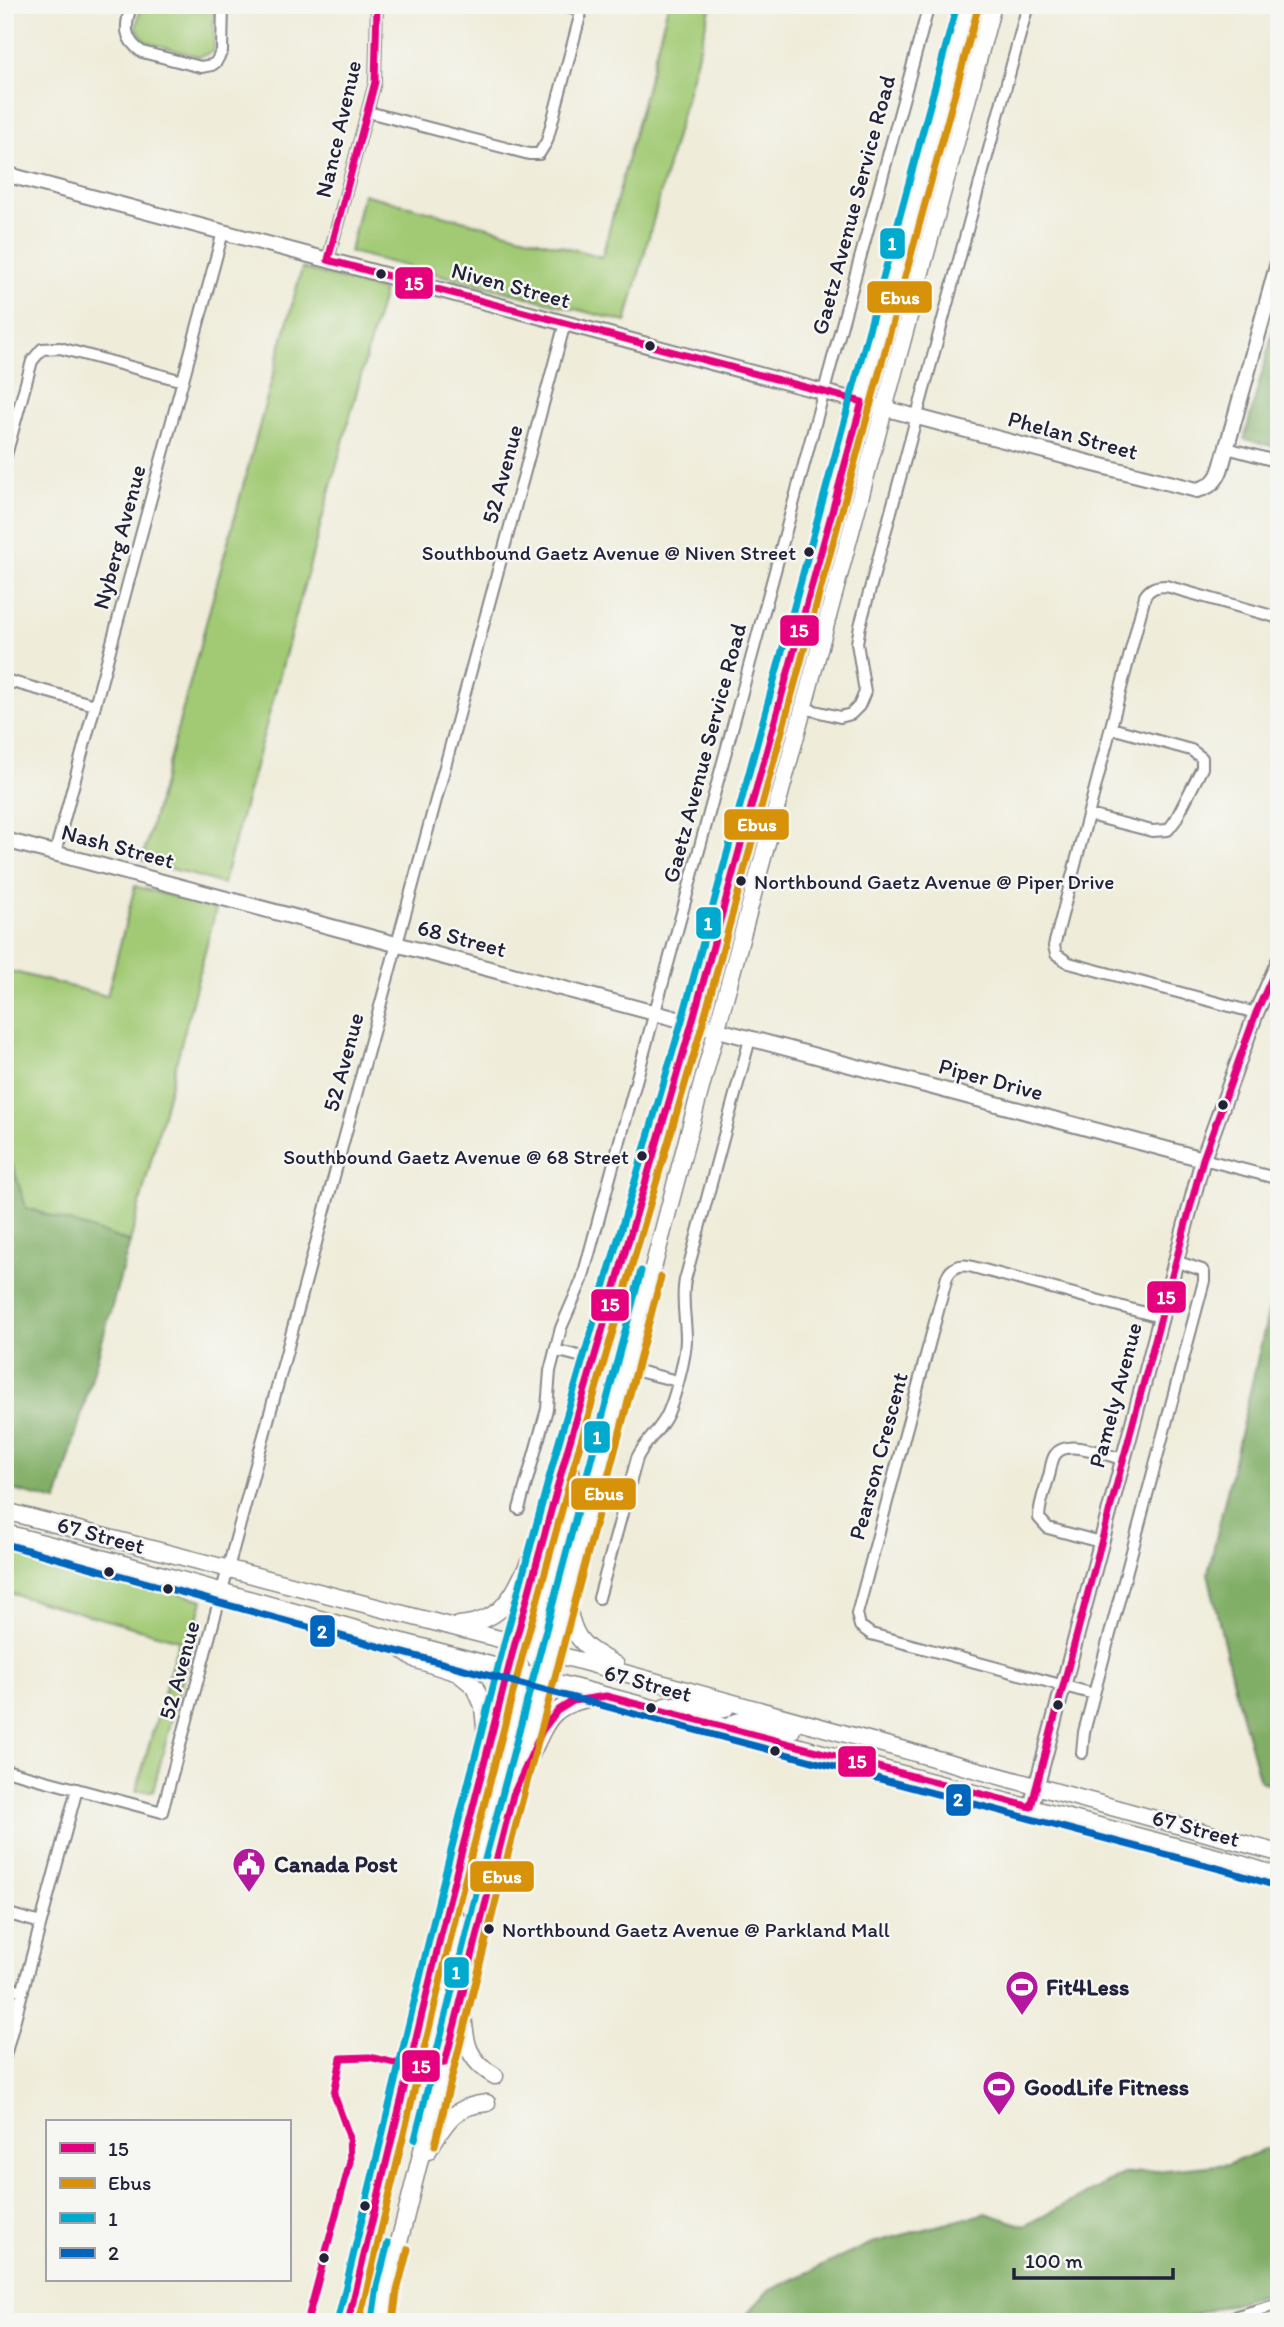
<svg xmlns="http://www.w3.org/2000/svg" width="1284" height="2327" font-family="Itim,sans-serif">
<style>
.green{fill:#a2ca75;stroke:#627658;stroke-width:2}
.forest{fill:#81ae66;stroke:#526850;stroke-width:2}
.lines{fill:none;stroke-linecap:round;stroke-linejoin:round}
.street-casing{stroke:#88878a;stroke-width:14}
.secondary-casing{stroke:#88878a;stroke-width:18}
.primary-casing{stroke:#88878a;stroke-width:19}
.street{stroke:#fff;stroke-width:10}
.secondary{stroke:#fff;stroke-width:14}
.primary{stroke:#fff;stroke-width:16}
.bus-1-casing{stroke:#f6f6f2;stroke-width:12}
.bus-2-casing{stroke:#f6f6f2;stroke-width:12}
.bus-3-casing{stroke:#f6f6f2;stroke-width:12}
.bus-4-casing{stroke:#f6f6f2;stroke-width:12}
.bus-1{stroke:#e5007d;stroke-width:7}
.bus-2{stroke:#d79209;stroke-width:7}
.bus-3{stroke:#00a9ce;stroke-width:7}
.bus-4{stroke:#0065bd;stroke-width:7}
.bus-dot{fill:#22223b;stroke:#f6f6f2;stroke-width:2.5}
.labels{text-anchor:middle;stroke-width:5;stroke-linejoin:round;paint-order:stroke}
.bus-label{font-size:21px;fill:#22223b;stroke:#f6f6f2;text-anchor:end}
.street-label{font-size:23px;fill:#22223b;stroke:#f6f6f2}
.poi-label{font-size:23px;font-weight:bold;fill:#22223b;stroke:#f6f6f2;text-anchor:start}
.line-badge{stroke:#f6f6f2;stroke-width:2.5}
.badge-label{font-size:19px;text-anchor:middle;font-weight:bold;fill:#fff}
</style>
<rect width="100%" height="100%" fill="#f6f6f2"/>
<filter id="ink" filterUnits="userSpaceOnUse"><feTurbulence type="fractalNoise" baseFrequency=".0143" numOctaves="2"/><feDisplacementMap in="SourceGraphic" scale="14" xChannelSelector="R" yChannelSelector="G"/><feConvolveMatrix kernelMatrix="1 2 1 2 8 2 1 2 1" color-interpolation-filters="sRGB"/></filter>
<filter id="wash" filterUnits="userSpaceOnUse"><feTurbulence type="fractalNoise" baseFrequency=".00686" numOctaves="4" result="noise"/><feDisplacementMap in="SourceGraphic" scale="28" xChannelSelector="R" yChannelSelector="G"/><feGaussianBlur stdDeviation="1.57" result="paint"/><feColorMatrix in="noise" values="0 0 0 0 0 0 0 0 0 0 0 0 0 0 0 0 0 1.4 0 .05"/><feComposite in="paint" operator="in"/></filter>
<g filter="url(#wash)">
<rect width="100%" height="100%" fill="#efecd9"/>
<path class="green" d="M141,5H214V51L199,57L144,41L136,27Z
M668,5H711L626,322L350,252L363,194L602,257Z
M302,268L384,291L223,884L142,860Z
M135,886L216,909L130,1242L26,1208L5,1141V972L6,970L107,996Z
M5,1542L203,1600L153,1791H136L179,1640L5,1592Z"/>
<path class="forest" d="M1279,310V448L1244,439Z
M5,1141L26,1208L130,1242L57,1501L5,1488Z
M1277,1275H1279V1789L1260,1781L1234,1687L1208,1573Z
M1279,2144V2290L1169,2322H740L768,2291L872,2243L986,2213L1025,2226L1124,2174L1229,2164Z"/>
</g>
<g filter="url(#ink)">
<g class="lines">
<defs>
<path id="street" d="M131,5C125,26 123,39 142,52L201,67L212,65L216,62L222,51L223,5
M558,5L582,11
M368,112L529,154H539L547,141L583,5
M328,260L375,82L377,5
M1227,448L1279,462
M5,459L32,361L42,349L60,348L183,381
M5,680L95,705
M803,708L840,717L851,714L859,706L865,692L857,643L860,626L1028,5
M1089,815L1152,831L1168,830L1175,821L1202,768V758L1191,750L1111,728
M55,853L223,232
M1256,1013L1069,963L1056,954L1054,946L1145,596C1150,588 1156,586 1166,586L1279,618
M1203,1159L1279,1179
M555,1350L594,1360
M626,1368L677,1381
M519,1509L547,1409L550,1371L561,1328L582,1280L929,5
M1100,1542L1048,1528L1039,1518C1039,1504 1045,1490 1049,1476C1051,1469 1051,1461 1055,1455C1066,1438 1106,1455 1122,1459
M599,1598L637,1458C645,1441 661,1430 668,1413C675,1397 686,1357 686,1339C686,1319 681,1300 685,1280L750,1039
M1094,1694L871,1634L860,1626L857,1614L947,1277C951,1268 959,1264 969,1266L1160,1317
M1082,1753L1084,1732L1094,1694L1204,1281V1273L1202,1270L1175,1261
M5,1770L162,1812L565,323
M5,1913L41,1923
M5,1986L23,1991
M5,2056L77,1789
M1216,2322L1279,2304"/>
<path id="secondary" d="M5,174L1086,462L1197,490C1210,487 1217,481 1221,468L1279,259
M5,840L1203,1159
M1031,1807L1203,1159L1256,1013L1279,961"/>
<path id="primary" d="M5,1511L515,1643L1279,1853
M5,1533L120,1563L384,1637L1231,1861L1279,1876
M567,1601C573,1640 582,1646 616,1665
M459,1625C509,1621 514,1589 535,1551
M394,1644L417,1660L458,1673L475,1687L483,1706L486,1738
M535,1658L534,1650L573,1483L569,1458
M665,1706H689L715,1711L725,1709L729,1702
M728,1728C743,1711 773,1726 792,1730
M531,1755C549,1715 554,1703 599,1697
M484,1875L486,1841L521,1673L520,1664
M463,2012C465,2042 467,2060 495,2076
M437,2088L432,2059L456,1918L454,1913
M428,2151C445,2124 452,2106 487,2103
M348,2322L407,2082L450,1897L515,1643L568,1448L692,1023L968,5
M382,2322L387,2289C422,2155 453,2020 489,1886C654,1258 823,632 993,5"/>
</defs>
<use href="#street" class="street-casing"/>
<use href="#secondary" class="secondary-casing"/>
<use href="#primary" class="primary-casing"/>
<use href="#street" class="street"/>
<use href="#secondary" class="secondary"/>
<use href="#primary" class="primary"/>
<defs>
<path id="bus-1" d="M307,2322L350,2162L349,2136L334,2094L341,2058L369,2057L412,2067L445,2063L513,1795L542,1731L557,1711L573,1701L606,1696L1031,1807L1203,1159L1256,1013L1279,962
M348,2322L450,1897L515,1643L568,1448L692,1023L862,402L328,260L375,82L377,5"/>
<path id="bus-2" d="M435,2145L498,1892L661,1277
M359,2322L460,1899L525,1646L578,1451L702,1026L978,8
M393,2322L397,2291L408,2249"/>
<path id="bus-3" d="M415,2139L478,1886L641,1271
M338,2319L440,1894L505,1640L558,1445L682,1020L957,5
M372,2320L377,2286L388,2243"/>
<path id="bus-4" d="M5,1544L381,1647L1228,1871L1276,1886"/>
</defs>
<use href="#bus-1" class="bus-1-casing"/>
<use href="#bus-2" class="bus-2-casing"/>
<use href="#bus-3" class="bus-3-casing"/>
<use href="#bus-4" class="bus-4-casing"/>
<use href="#bus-1" class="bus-1"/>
<use href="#bus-2" class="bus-2"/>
<use href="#bus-3" class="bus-3"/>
<use href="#bus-4" class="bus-4"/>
</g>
</g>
<defs>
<symbol id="civic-pin" viewBox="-11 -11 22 30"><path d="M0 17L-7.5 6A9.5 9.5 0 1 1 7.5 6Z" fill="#b5179e" stroke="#f6f6f2"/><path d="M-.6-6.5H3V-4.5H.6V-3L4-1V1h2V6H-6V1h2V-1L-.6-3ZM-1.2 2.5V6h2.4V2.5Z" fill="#fff"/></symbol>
<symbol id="stadium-pin" viewBox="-11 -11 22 30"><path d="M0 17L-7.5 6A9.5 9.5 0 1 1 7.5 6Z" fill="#b5179e" stroke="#f6f6f2"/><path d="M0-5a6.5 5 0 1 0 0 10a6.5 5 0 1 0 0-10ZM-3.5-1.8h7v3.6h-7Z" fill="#fff"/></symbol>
</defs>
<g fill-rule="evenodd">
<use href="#civic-pin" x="230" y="1845" width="38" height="52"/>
<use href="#stadium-pin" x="1003" y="1968" width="38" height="52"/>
<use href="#stadium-pin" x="980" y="2068" width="38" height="52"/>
</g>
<g class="bus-dot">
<circle cx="381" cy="274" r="6"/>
<circle cx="650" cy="346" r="6"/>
<circle cx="809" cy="552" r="6"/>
<circle cx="741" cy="881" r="6"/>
<circle cx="1223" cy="1105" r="6"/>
<circle cx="642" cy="1156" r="6"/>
<circle cx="109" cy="1572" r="6"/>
<circle cx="168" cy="1589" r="6"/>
<circle cx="1058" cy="1705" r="6"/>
<circle cx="651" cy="1708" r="6"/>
<circle cx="775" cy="1751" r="6"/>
<circle cx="489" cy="1929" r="6"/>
<circle cx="365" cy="2206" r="6"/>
<circle cx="324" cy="2258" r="6"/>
</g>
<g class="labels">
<g class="bus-label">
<text x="796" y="560">Southbound Gaetz Avenue @ Niven Street</text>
<text x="754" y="889" text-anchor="start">Northbound Gaetz Avenue @ Piper Drive</text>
<text x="629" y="1164">Southbound Gaetz Avenue @ 68 Street</text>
<text x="502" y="1937" text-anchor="start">Northbound Gaetz Avenue @ Parkland Mall</text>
</g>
<g class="street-label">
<text transform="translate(338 129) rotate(-77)" y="8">Nance Avenue</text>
<text transform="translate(853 205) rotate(-75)" y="8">Gaetz Avenue Service Road</text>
<text transform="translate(511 285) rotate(15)" y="8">Niven Street</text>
<text transform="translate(1073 435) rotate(15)" y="8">Phelan Street</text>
<text transform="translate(502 474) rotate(-75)" y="8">52 Avenue</text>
<text transform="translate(119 537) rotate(-75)" y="8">Nyberg Avenue</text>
<text transform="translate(704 753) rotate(-75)" y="8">Gaetz Avenue Service Road</text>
<text transform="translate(118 846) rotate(15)" y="8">Nash Street</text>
<text transform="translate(462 938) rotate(15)" y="8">68 Street</text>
<text transform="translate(343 1062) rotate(-75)" y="8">52 Avenue</text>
<text transform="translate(991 1079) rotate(15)" y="8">Piper Drive</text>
<text transform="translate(1115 1395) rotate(-75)" y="8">Pamely Avenue</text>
<text transform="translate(878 1456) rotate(-75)" y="8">Pearson Crescent</text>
<text transform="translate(101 1535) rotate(15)" y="8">67 Street</text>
<text transform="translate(179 1670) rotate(-75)" y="8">52 Avenue</text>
<text transform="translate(648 1683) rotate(15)" y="8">67 Street</text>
<text transform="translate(1196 1828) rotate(15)" y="8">67 Street</text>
</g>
<g class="poi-label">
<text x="274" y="1872">Canada Post</text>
<text x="1046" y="1995">Fit4Less</text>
<text x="1024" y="2095">GoodLife Fitness</text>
</g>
</g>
<g class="line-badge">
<rect x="879" y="227" width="27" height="33" rx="7" fill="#00a9ce"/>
<rect x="394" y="266" width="40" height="34" rx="7" fill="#e5007d"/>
<rect x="866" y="280" width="67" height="34" rx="7" fill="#d79209"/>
<rect x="779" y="614" width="41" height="33" rx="7" fill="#e5007d"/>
<rect x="723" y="808" width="67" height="33" rx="7" fill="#d79209"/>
<rect x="695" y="906" width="27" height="34" rx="7" fill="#00a9ce"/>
<rect x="1146" y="1280" width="41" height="34" rx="7" fill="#e5007d"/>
<rect x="590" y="1288" width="40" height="34" rx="7" fill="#e5007d"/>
<rect x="583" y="1420" width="28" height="34" rx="7" fill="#00a9ce"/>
<rect x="570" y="1477" width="67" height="34" rx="7" fill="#d79209"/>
<rect x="309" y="1614" width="27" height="34" rx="7" fill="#0065bd"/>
<rect x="837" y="1745" width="40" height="33" rx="7" fill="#e5007d"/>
<rect x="945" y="1783" width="27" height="34" rx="7" fill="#0065bd"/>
<rect x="469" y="1860" width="66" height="33" rx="7" fill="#d79209"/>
<rect x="443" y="1956" width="27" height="33" rx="7" fill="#00a9ce"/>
<rect x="401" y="2049" width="40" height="34" rx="7" fill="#e5007d"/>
</g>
<g class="badge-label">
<text x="892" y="250">1</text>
<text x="414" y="290">15</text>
<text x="900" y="304">Ebus</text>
<text x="799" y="637">15</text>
<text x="757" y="831">Ebus</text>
<text x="708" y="930">1</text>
<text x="1166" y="1304">15</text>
<text x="610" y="1311">15</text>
<text x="597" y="1444">1</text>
<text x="604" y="1500">Ebus</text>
<text x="322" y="1638">2</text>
<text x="857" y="1768">15</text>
<text x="958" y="1806">2</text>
<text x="502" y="1883">Ebus</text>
<text x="456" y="1979">1</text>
<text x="421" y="2073">15</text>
</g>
<rect width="1284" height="2327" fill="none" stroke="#f6f6f2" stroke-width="28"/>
<rect x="46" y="2120" width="245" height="161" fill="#f6f6f2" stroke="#a1a1a9" stroke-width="2"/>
<rect x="60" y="2143" width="35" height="10" fill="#e5007d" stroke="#a1a1a9" stroke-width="2"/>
<text x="108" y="2156" font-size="21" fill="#22223b">15</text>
<rect x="60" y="2178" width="35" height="10" fill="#d79209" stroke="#a1a1a9" stroke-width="2"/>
<text x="108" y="2190" font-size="21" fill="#22223b">Ebus</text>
<rect x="60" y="2213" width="35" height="10" fill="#00a9ce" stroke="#a1a1a9" stroke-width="2"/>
<text x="108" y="2226" font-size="21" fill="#22223b">1</text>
<rect x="60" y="2248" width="35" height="10" fill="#0065bd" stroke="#a1a1a9" stroke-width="2"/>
<text x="108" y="2260" font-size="21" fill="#22223b">2</text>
<path d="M1014 2268v10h159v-10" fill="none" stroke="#22223b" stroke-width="3.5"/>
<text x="1025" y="2268" font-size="21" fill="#22223b" stroke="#f6f6f2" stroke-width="5" paint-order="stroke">100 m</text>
</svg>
